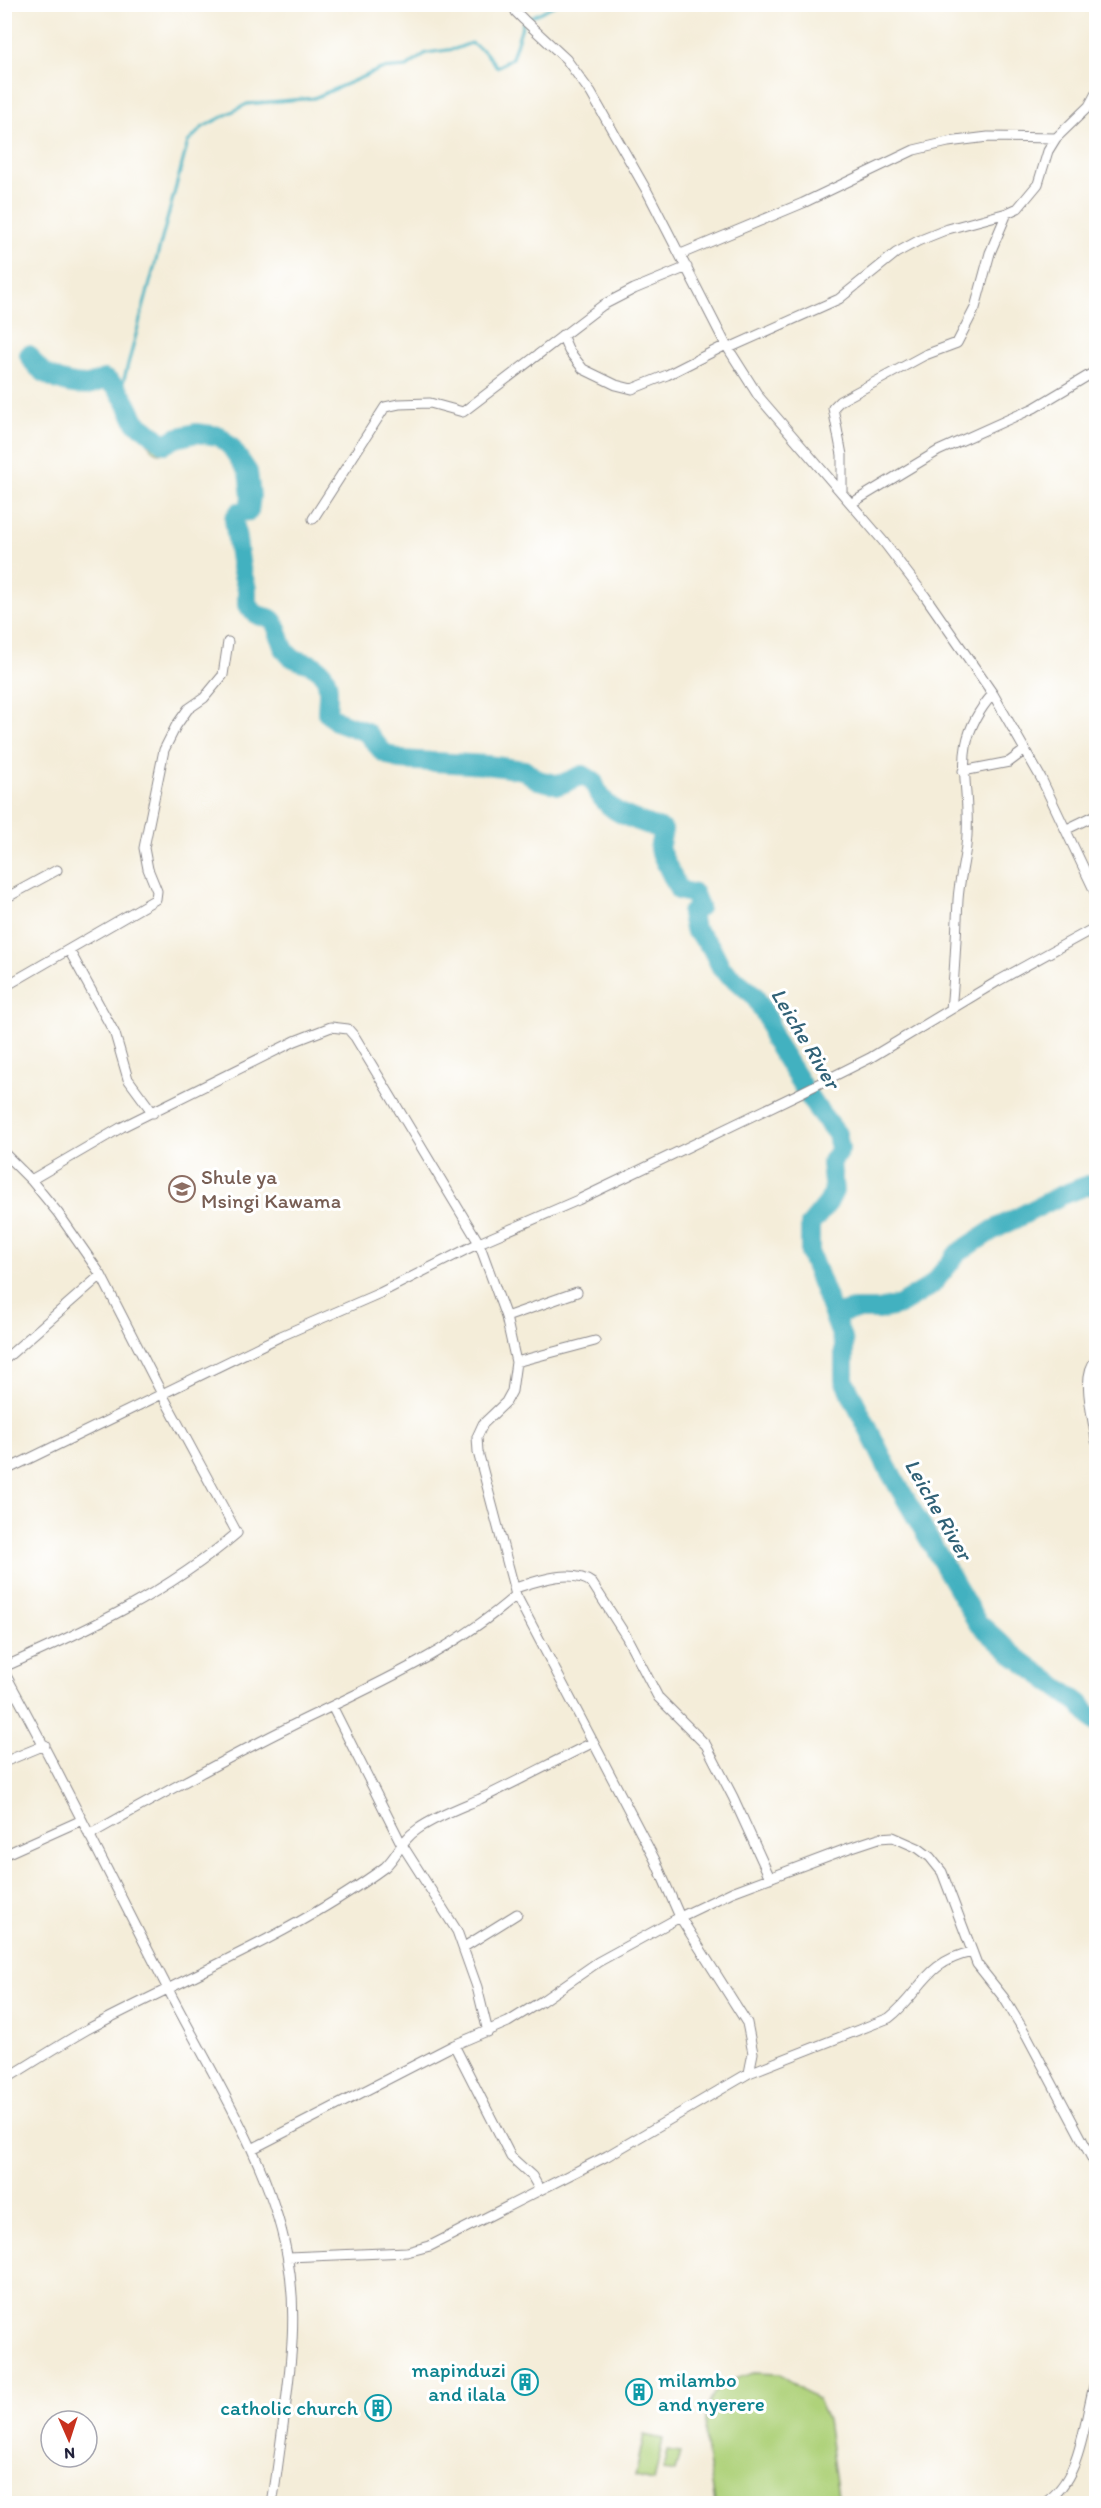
<svg xmlns="http://www.w3.org/2000/svg" width="1101" height="2508" font-family="Itim,sans-serif">
<style>
.green{fill:#afd27a;stroke:#687a5a;stroke-width:1.5}
.lines{fill:none;stroke-linecap:round;stroke-linejoin:round}
.stream{stroke:#43b1c0;stroke-width:3}
.river{stroke:#43b1c0;stroke-width:20}
.minor-casing{stroke:#8b888a;stroke-width:11}
.minor{stroke:#fff;stroke-width:9}
.labels{text-anchor:middle;stroke-width:6;stroke-linejoin:round;paint-order:stroke}
.education-label{font-size:21px;fill:#785e54;stroke:#fff;text-anchor:start}
.culture-label{font-size:21px;fill:#0d838f;stroke:#fff;text-anchor:end}
.water-label{font-size:22px;font-style:italic;fill:#316277;stroke:#fff}
</style>
<rect width="100%" height="100%" fill="#fff"/>
<filter id="ink" filterUnits="userSpaceOnUse"><feTurbulence type="fractalNoise" baseFrequency=".0167" numOctaves="2"/><feDisplacementMap in="SourceGraphic" scale="12" xChannelSelector="R" yChannelSelector="G"/><feConvolveMatrix kernelMatrix="1 2 1 2 8 2 1 2 1" color-interpolation-filters="sRGB"/></filter>
<filter id="wash" filterUnits="userSpaceOnUse"><feTurbulence type="fractalNoise" baseFrequency=".008" numOctaves="4" result="noise"/><feDisplacementMap in="SourceGraphic" scale="24" xChannelSelector="R" yChannelSelector="G"/><feGaussianBlur stdDeviation="1.35" result="paint"/><feColorMatrix in="noise" values="0 0 0 0 0 0 0 0 0 0 0 0 0 0 0 0 0 1.4 0 .05"/><feComposite in="paint" operator="in"/></filter>
<g filter="url(#wash)">
<rect width="100%" height="100%" fill="#f4edd9"/>
<path class="green" d="M142,419L158,427L160,435C171,437 181,430 192,431L193,436L173,442L163,453C153,454 151,449 147,441L149,435H143L132,431L131,421Z
M754,2373L780,2374L818,2400L827,2420L839,2503H715C711,2473 696,2421 714,2394C723,2381 741,2377 754,2373Z
M644,2435L663,2439L654,2481L635,2477Z
M667,2450L680,2452L675,2472L663,2470Z"/>
<g class="lines">
<path class="stream" d="M527,19L557,4
M120,394L188,142L203,127L247,104L314,98L381,69L407,67L426,53L455,49L471,43L484,51L497,67L512,58L523,23"/>
<path class="river" d="M29,355C39,375 63,385 86,385C91,385 99,381 104,379C120,386 129,408 136,423C149,428 153,438 165,444L176,438L196,433L219,436L231,447L248,472L251,496L249,511L239,512L234,519L241,568L247,589V605C251,609 255,615 261,616C267,618 269,616 273,621C281,631 279,646 289,655C295,661 302,661 310,664C333,674 328,692 327,712L336,721L366,732L383,752L400,760L487,765L524,770L538,780L559,785L583,775L593,781C605,815 632,818 663,830L659,849L679,890L694,894L699,907L691,914L694,929L711,947L722,969L754,995L769,1021L773,1039L815,1106L837,1134L840,1149L831,1163L834,1191L828,1203L810,1225V1254L844,1343V1380L887,1467L977,1622L1016,1657L1079,1703L1096,1722
M834,1315L853,1310H879L900,1305L931,1286L958,1253L993,1230L1060,1196L1088,1185L1096,1187"/>
</g>
</g>
<g filter="url(#ink)">
<g class="lines">
<defs>
<path id="minor" d="M514,4L516,12L524,20L566,59L591,93L648,193L726,345L759,397L883,541L925,596L993,694L1041,778L1096,894
M681,254L803,203L914,150L948,142L988,137L1056,138
M562,335L569,351L583,369L616,385L632,389L667,375L726,345
M729,348L839,299L896,253L918,241L948,229L1007,213L1018,208L1038,184L1048,151L1056,138L1089,106L1096,93
M842,491V455L833,408L840,401L925,355L957,343L975,308L990,253L1007,213
M852,503L938,451L1034,408L1096,371
M313,519L385,407L399,404L430,403L463,412L603,305L634,289L687,267
M963,771L1009,762L1025,750
M1067,829L1096,815
M4,899L57,870
M69,950L115,1034L128,1079L153,1113
M4,987L156,899L157,891L148,869L144,848L164,750L176,726L188,709L204,698L223,675L228,642
M951,1009C955,973 956,937 958,900C959,882 964,864 966,846C974,786 945,748 993,694
M4,1153L31,1180L58,1213L101,1275L162,1394L237,1533C167,1593 87,1630 4,1667
M31,1180L122,1127L295,1041L331,1027L348,1029L355,1037L479,1243L506,1317L516,1362L512,1391L506,1402L483,1424L477,1437L478,1452L516,1595L655,1860L680,1917L747,2023L753,2053L749,2073
M506,1317L577,1292
M4,1360L101,1275
M1096,1360C1080,1376 1094,1419 1096,1441
M516,1362L595,1341
M4,1471L281,1336L380,1293L479,1243L578,1200L798,1094L870,1058L998,981L1096,927
M515,1588C537,1581 572,1568 592,1583L626,1636L658,1697L706,1745L733,1797L770,1878
M4,1672C62,1777 114,1885 169,1991C213,2076 269,2161 287,2255C298,2310 291,2364 284,2418C280,2447 277,2475 272,2504
M332,1706L401,1843L457,1931L477,1987L488,2032
M4,1762L45,1745
M89,1835C156,1797 223,1760 291,1726C368,1688 452,1652 516,1595
M4,1855L82,1820
M464,1947L517,1914
M454,2045L511,2157L532,2176L540,2190
M4,2080C32,2063 58,2046 86,2030C186,1977 294,1934 385,1867C399,1854 400,1841 418,1829C437,1816 459,1808 480,1799C518,1781 555,1761 592,1743
M252,2149L454,2045L508,2022L542,2001L598,1962L680,1917L732,1892L849,1848L879,1838L893,1837L918,1848L930,1857L942,1872L977,1964L1004,1998L1027,2036L1096,2166
M288,2257L407,2252L430,2246L607,2156L749,2073L889,2018C922,1992 924,1962 972,1952
M1043,2504C1084,2478 1083,2420 1096,2379"/>
</defs>
<use href="#minor" class="minor-casing"/>
<use href="#minor" class="minor"/>
</g>
</g>
<defs>
<symbol id="school-ring" viewBox="-11 -11 22 22"><circle r="9.5" fill="#fff" stroke="#8d6e63" stroke-width="1.5"/><path d="M0-5L7-2L0 1L-7-2ZM-4 1L0 2.5L4 1V4Q0 6-4 4Z" fill="#8d6e63"/></symbol>
<symbol id="building-ring" viewBox="-11 -11 22 22"><circle r="9.5" fill="#fff" stroke="#0f9aa8" stroke-width="1.5"/><path d="M-4-6H4V6H1V3H-1V6H-4ZM-2.5-4.3h1.7v1.8h-1.7ZM.8-4.3h1.7v1.8H.8ZM-2.5-1h1.7V.8h-1.7ZM.8-1h1.7V.8H.8Z" fill="#0f9aa8"/></symbol>
</defs>
<g fill-rule="evenodd">
<use href="#school-ring" x="167" y="1174" width="30" height="30"/>
<use href="#building-ring" x="510" y="2367" width="30" height="30"/>
<use href="#building-ring" x="624" y="2377" width="30" height="30"/>
<use href="#building-ring" x="363" y="2393" width="30" height="30"/>
</g>
<g class="labels">
<g class="education-label">
<text x="201" y="1184">Shule ya<tspan x="201" dy="24">Msingi Kawama</tspan></text>
</g>
<g class="culture-label">
<text x="506" y="2377">mapinduzi<tspan x="506" dy="24">and ilala</tspan></text>
<text x="658" y="2387" text-anchor="start">milambo<tspan x="658" dy="24">and nyerere</tspan></text>
<text x="358" y="2415">catholic church</text>
</g>
<g class="water-label">
<text transform="translate(806 1038) rotate(59)" y="8">Leiche River</text>
<text transform="translate(939 1509) rotate(60)" y="8">Leiche River</text>
</g>
</g>
<rect width="1101" height="2508" fill="none" stroke="#fff" stroke-width="24"/>
<g transform="translate(69 2439) rotate(177)"><circle r="28" fill="#ffffff" stroke="#a7a7b1" stroke-width="1.5"/>
<path d="M0-4.5L10 22L0 15L-10 22Z" fill="#c8321e"/>
<text y="-9" font-size="16" font-weight="bold" text-anchor="middle" fill="#22223b">N</text>
</g>
</svg>
